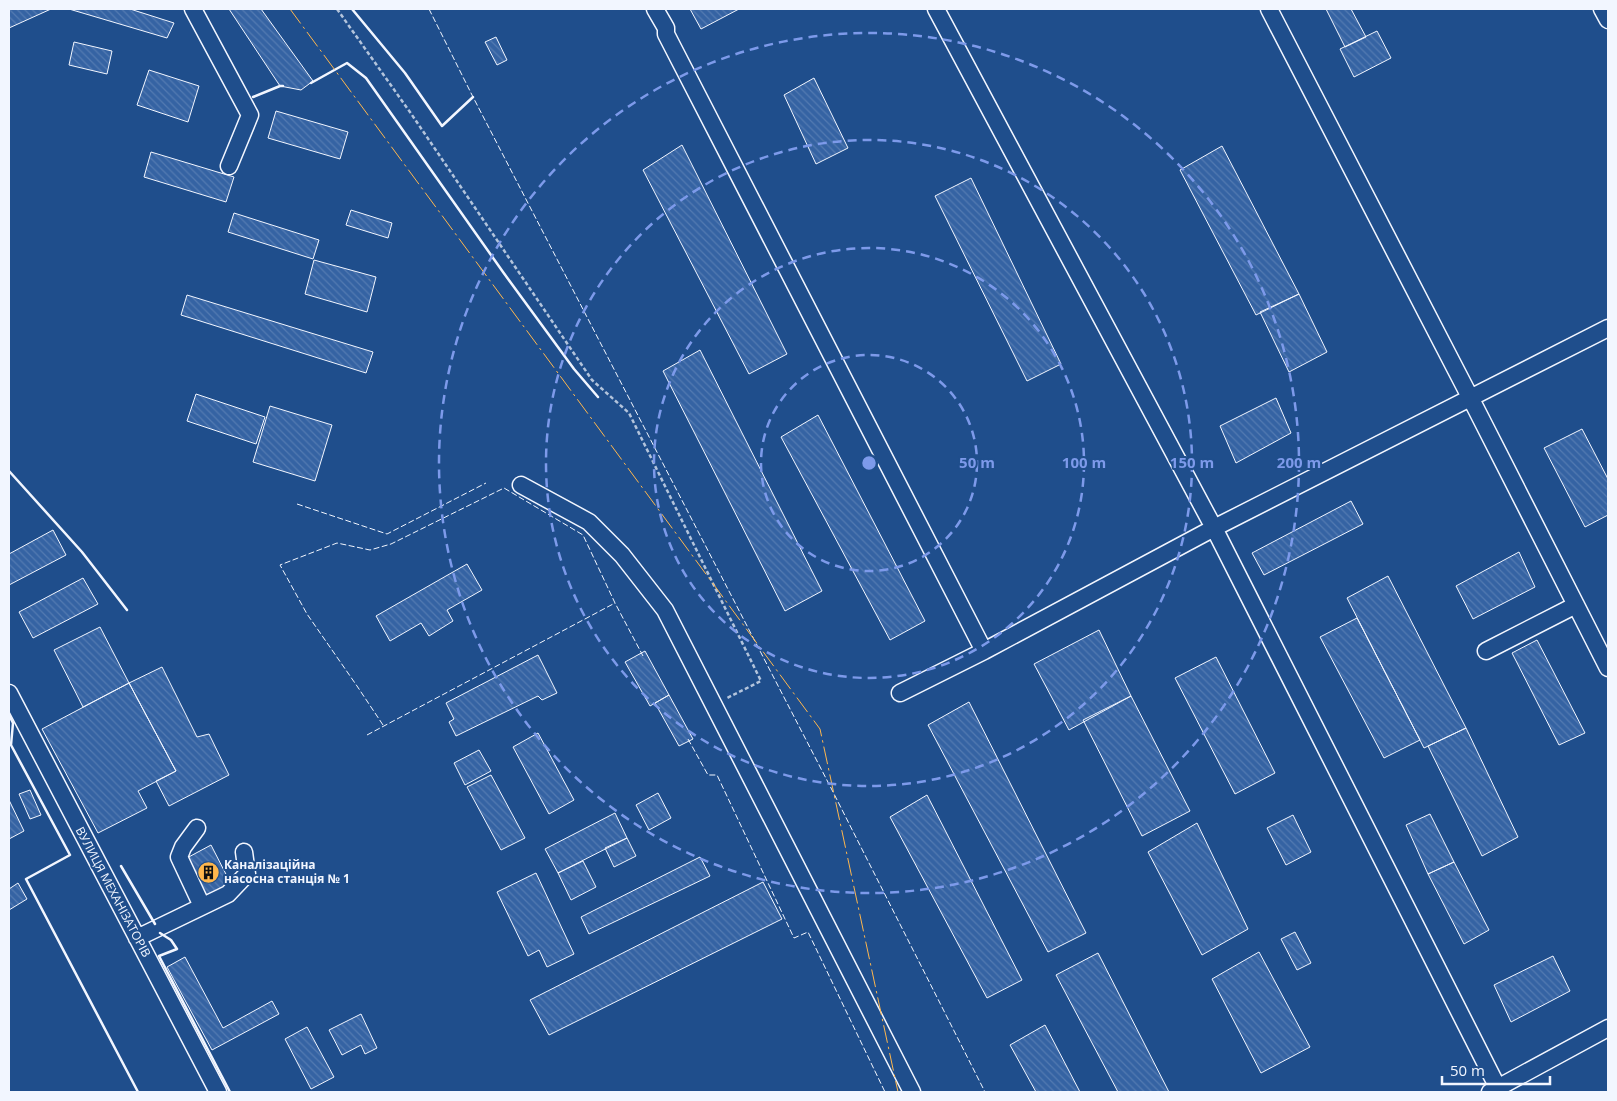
<svg xmlns="http://www.w3.org/2000/svg" width="1617" height="1101" font-family="'Open Sans',sans-serif">
<style>
.building{fill:url(#building-back-hatch);stroke:#f2f6ff}
.lines{fill:none;stroke-linecap:round;stroke-linejoin:round}
.minor-casing{stroke:#f2f6ff;stroke-width:19}
.path{stroke:#b3c4dc;stroke-width:2.5;stroke-dasharray:4 2.5;stroke-linecap:butt}
.minor{stroke:#1f4e8c;stroke-width:16}
.fence{stroke:#f2f6ff;stroke-width:1;stroke-dasharray:6 2.5;stroke-linecap:butt}
.wall{stroke:#f2f6ff;stroke-width:2.5}
.power{stroke:#ffb74d;stroke-width:1;stroke-dasharray:18 4 2.5 4;stroke-linecap:butt}
.ring{fill:none;stroke:#7d9aea;stroke-width:2.5;stroke-dasharray:9 6}
.labels{text-anchor:middle;stroke-width:4;stroke-linejoin:round;paint-order:stroke}
.poi-label{font-size:12px;font-weight:bold;fill:#f2f6ff;stroke:#1f4e8c;text-anchor:start}
.street-label{font-size:12px;fill:#f2f6ff;stroke:#1f4e8c}
.centre{fill:#7d9aea;stroke:#1f4e8c;stroke-width:2.5}
.ring-label{font-size:15px;text-anchor:middle;font-weight:bold;fill:#7d9aea;stroke:#1f4e8c;stroke-width:4;stroke-linejoin:round;paint-order:stroke}
</style>
<defs>
<pattern id="building-back-hatch" width="6" height="6" patternUnits="userSpaceOnUse" patternTransform="scale(1.25)"><rect width="6" height="6" fill="#3563a3"/><path d="M-1 5l2 2M0 0l6 6M5-1l2 2" fill="none" stroke="#537ab1"/></pattern>
</defs>
<rect width="100%" height="100%" fill="#1f4e8c"/>
<path class="building" d="M9,9H51L9,28Z
M69,9H130L174,23L167,38Z
M229,9H261L313,81L301,90L280,86Z
M690,9H739L701,29Z
M1326,9H1351L1366,37L1345,47Z
M1377,31L1391,58L1354,77L1340,49Z
M496,37L507,60L497,65L485,42Z
M74,42L112,51L107,74L69,65Z
M149,70L199,86L188,122L137,105Z
M814,78L848,148L816,164L784,95Z
M276,111L348,132L340,159L268,138Z
M682,145L787,354L749,374L643,170Z
M1222,146L1299,294L1256,315L1180,170Z
M151,152L234,177L226,202L144,177Z
M971,178L1061,364L1027,381L935,196Z
M351,210L392,223L388,238L346,225Z
M234,213L319,240L313,259L228,232Z
M314,260L376,277L367,312L305,294Z
M1299,294L1327,352L1289,372L1260,312Z
M187,295L373,352L366,373L181,315Z
M700,350L822,591L785,611L663,371Z
M196,394L265,417L256,444L187,421Z
M1276,398L1291,433L1236,463L1220,426Z
M270,406L332,425L315,481L253,462Z
M818,415L925,621L890,640L781,437Z
M1582,429L1608,479V515L1585,527L1544,448Z
M1351,501L1363,524L1264,575L1252,553Z
M53,530L66,555L9,585V554Z
M1519,552L1535,587L1473,619L1456,586Z
M467,564L482,590L447,610L453,621L429,636L421,623L390,641L376,616Z
M1388,576L1466,728L1424,748L1347,598Z
M83,578L98,604L33,638L19,612Z
M1357,618L1420,740L1384,758L1320,637Z
M100,627L129,683L83,707L54,650Z
M1099,630L1131,696L1069,730L1034,664Z
M1537,640L1585,733L1559,745L1512,653Z
M645,651L669,695L650,706L625,662Z
M538,655L557,693L542,700L538,696L456,736L449,722L454,719L446,703Z
M1216,657L1275,773L1235,794L1175,678Z
M162,667L197,737L209,734L229,775L169,806L156,781L176,771L129,683Z
M129,683L176,771L138,791L147,808L98,833L42,729Z
M669,695L693,739L679,746L655,703Z
M1131,696L1190,811L1142,836L1083,720Z
M969,702L1086,933L1048,952L928,725Z
M1466,728L1518,837L1482,856L1428,746Z
M538,733L574,800L549,814L513,747Z
M479,750L491,771L465,785L454,763Z
M491,775L525,838L501,850L467,787Z
M30,790L41,815L30,819L19,794Z
M658,793L671,818L649,830L636,805Z
M927,795L1022,980L987,998L890,817Z
M9,800L24,831L9,839Z
M615,813L627,838L558,873L545,849Z
M1430,814L1454,862L1428,874L1406,825Z
M1293,815L1311,852L1286,865L1267,828Z
M1197,823L1248,929L1202,955L1148,852Z
M627,838L636,856L614,867L605,848Z
M211,845L231,884L205,898L185,859Z
M700,857L710,876L589,934L581,917Z
M583,861L596,887L571,900L558,873Z
M1454,862L1489,930L1464,944L1428,874Z
M536,873L574,954L547,967L539,950L528,956L497,892Z
M763,882L782,919L549,1035L530,1000Z
M18,883L27,899L9,910V889Z
M1295,932L1311,963L1297,970L1281,939Z
M1259,952L1310,1047L1261,1073L1212,979Z
M1098,953L1169,1092H1118L1056,975Z
M1553,956L1570,991L1511,1022L1494,985Z
M185,957L223,1028L272,1001L279,1014L212,1050L167,967Z
M361,1014L377,1048L365,1054L361,1045L342,1055L329,1030Z
M1045,1025L1080,1092H1036L1010,1045Z
M307,1027L334,1077L311,1089L285,1039Z"/>
<g class="lines">
<defs>
<path id="minor" d="M193,9L250,115L229,166
M655,9L666,28V34L984,651
M936,9L1214,528L1500,1092
M1269,9L1471,399L1608,668
M1602,9L1608,20
M521,485L589,522L622,555L665,610L912,1092
M1486,651L1576,605
M9,693L218,1092
M900,693L984,651L1214,528L1608,328
M197,828L183,847L179,857L202,906
M137,938L228,894L247,874L244,852
M1490,1092L1608,1028"/>
</defs>
<use href="#minor" class="minor-casing"/>
<path class="path" d="M337,9L412,115L592,380L629,413L761,681L727,698"/>
<use href="#minor" class="minor"/>
<path class="fence" d="M429,9L473,97L831,788L985,1092
M297,504L387,534L486,483
M383,725L357,686L307,614L280,565L337,543L370,550L391,544L504,488L583,535L615,603L643,656
M367,735L615,603
M688,739L708,775H717L794,938L808,932L885,1092"/>
<path class="wall" d="M352,9L405,73L442,126L473,97
M311,83L347,63L366,78L503,272L574,369L598,397
M253,97L280,86H283
M9,471L82,552L127,610
M9,715L13,723L11,745L70,855L26,879L138,1092
M121,866L155,924
M160,933L171,940L177,949L159,956L230,1092"/>
<path class="power" d="M290,9L820,729L898,1092"/>
</g>
<g class="ring">
<circle cx="869" cy="463" r="108"/>
<circle cx="869" cy="463" r="215"/>
<circle cx="869" cy="463" r="323"/>
<circle cx="869" cy="463" r="430"/>
</g>
<defs>
<symbol id="building-disc" viewBox="-11 -11 22 22"><circle r="9.5" fill="#ffb74d" stroke="#1f4e8c"/><path d="M-4-6H4V6H1V3H-1V6H-4ZM-2.5-4.3h1.7v1.8h-1.7ZM.8-4.3h1.7v1.8H.8ZM-2.5-1h1.7V.8h-1.7ZM.8-1h1.7V.8H.8Z" fill="#111"/></symbol>
</defs>
<g fill-rule="evenodd">
<use href="#building-disc" x="196" y="860" width="25" height="25"/>
</g>
<g class="labels">
<g class="poi-label">
<text x="224" y="869">Каналізаційна<tspan x="224" dy="14">насосна станція № 1</tspan></text>
</g>
<g class="street-label">
<text transform="translate(113 892) rotate(62)" y="4">ВУЛИЦЯ МЕХАНІЗАТОРІВ</text>
</g>
</g>
<circle cx="869" cy="463" r="8" class="centre"/>
<g class="ring-label">
<text x="977" y="468">50 m</text>
<text x="1084" y="468">100 m</text>
<text x="1192" y="468">150 m</text>
<text x="1299" y="468">200 m</text>
</g>
<rect width="1617" height="1101" fill="none" stroke="#f2f6ff" stroke-width="20"/>
<path d="M1442 1076v8h108v-8" fill="none" stroke="#f2f6ff" stroke-width="2.5"/>
<text x="1450" y="1076" font-size="15" fill="#f2f6ff" stroke="#1f4e8c" stroke-width="4" paint-order="stroke">50 m</text>
</svg>
